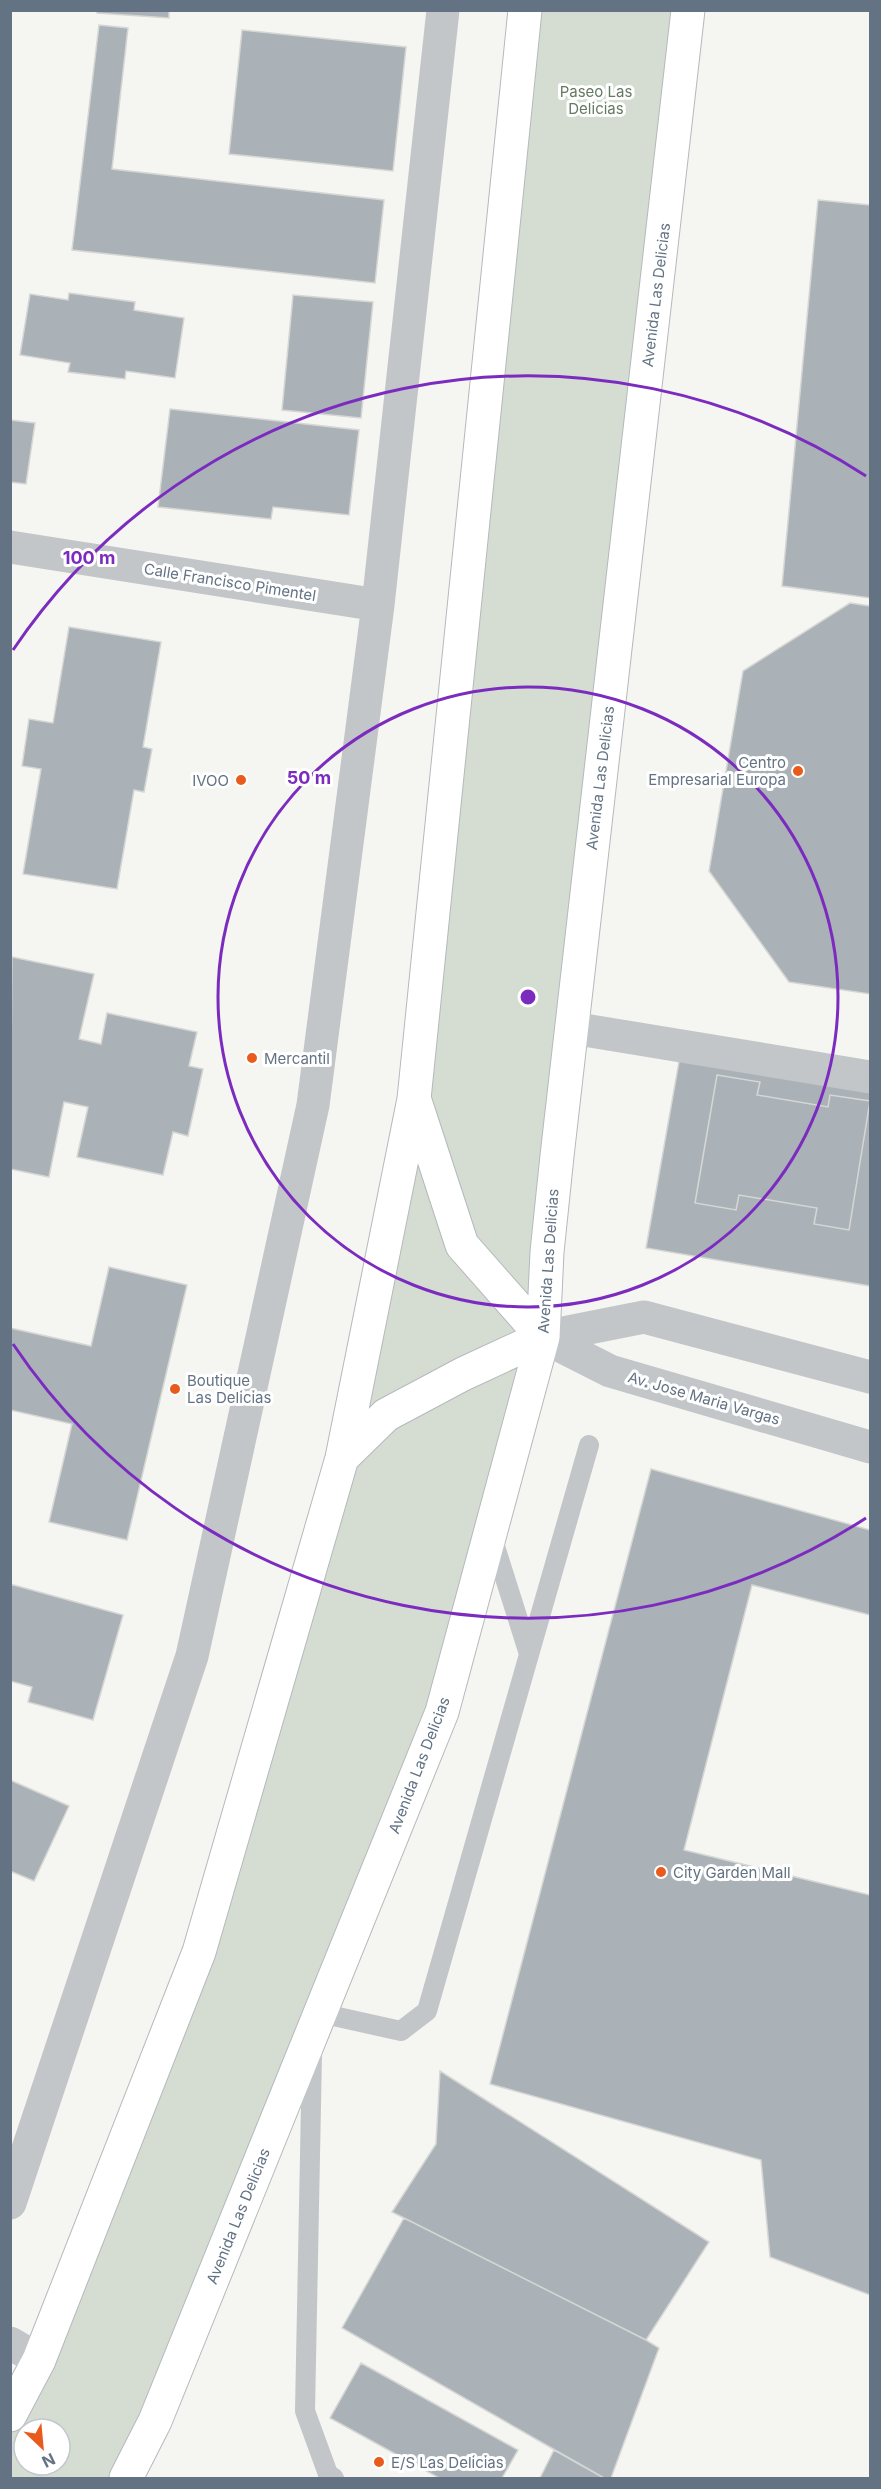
<svg xmlns="http://www.w3.org/2000/svg" width="881" height="2489" viewBox="0 0 881 2489" font-family="Inter,sans-serif">
  <style>
    .green { fill: #d5dcd2; fill-rule: evenodd }
    .building { fill: #aab2b8; stroke: #d6d7d4; stroke-width: 1.5 }
    .lines { fill: none; stroke-linecap: round; stroke-linejoin: round }
    .primary-casing { stroke: #b5b9bd; stroke-width: 35 }
    .service { stroke: #c2c6c9; stroke-width: 20 }
    .minor { stroke: #c2c6c9; stroke-width: 33 }
    .primary { stroke: #fff; stroke-width: 33 }
    .ring { fill: none; stroke: #7b2cbf; stroke-width: 3 }
    .poi-dot { fill: #e95b1d; stroke: #fff; stroke-width: 2 }
    .labels { text-anchor: middle; dominant-baseline: central; stroke-width: 6; stroke-linejoin: round; paint-order: stroke }
    .park-label { font-size: 15px; fill: #657a62; stroke: #fff }
    .street-label { font-size: 15px; fill: #637384; stroke: #fff }
    .poi-label { font-size: 15px; fill: #637384; stroke: #fff; text-anchor: start }
    .centre { fill: #7b2cbf; stroke: #fff; stroke-width: 3 }
    .ring-label { font-size: 18px; text-anchor: middle; font-weight: bold; fill: #7b2cbf; stroke: #fff; stroke-width: 6; stroke-linejoin: round; paint-order: stroke }
  </style>
  <rect width="100%" height="100%" fill="#f5f5f1"/>
  <path class="green" d="M524 11H688L543 1337 442 1712 126 2478H11V2415L199 1952 342 1458 414 1099ZM24 2429H60V2465H24Z"/>
  <path class="building" d="M97 10H169V18L97 13Z
    M99 25 128 28 112 169 384 200 375 283 72 250Z
    M242 30 406 47 393 171 229 154Z
    M818 200 870 205V598L782 586Z
    M69 293 135 302 134 310 184 318 175 378 126 371 125 379 68 372 70 363 20 355 30 294 68 300Z
    M293 295 373 302 361 418 282 410Z
    M170 409 359 430 349 515 273 507 271 519 158 507Z
    M10 420 35 423 26 484 10 482Z
    M850 603 870 606V994L789 982 709 871 743 671Z
    M69 627 161 642 143 747 152 749 144 792 134 790 117 889 23 874 41 769 22 766 29 719 53 723Z
    M12 957 94 974 79 1039 101 1044 107 1013 197 1032 189 1066 203 1069 188 1136 173 1132 163 1175 77 1157 88 1107 64 1102 49 1177 10 1169Z
    M680 1056 870 1089V1286L646 1248Z
    M717 1075 760 1082 757 1095 828 1107 830 1095 870 1101 849 1230 814 1224 817 1208 739 1195 736 1210 695 1203Z
    M109 1267 187 1285 127 1540 49 1522 72 1424 10 1410V1328L91 1346Z
    M651 1469 870 1530V1615L752 1585 684 1850 870 1895V2295L770 2257 761 2160 490 2084Z
    M10 1584 123 1615 93 1720 28 1702 32 1687 10 1681Z
    M10 1780 69 1806 34 1881 10 1871Z
    M440 2071 709 2242 646 2340 392 2212 436 2144Z
    M404 2218 646 2340 659 2348 611 2478H604L342 2328Z
    M361 2363 518 2450 502 2478H439L330 2418Z
    M554 2450 604 2478H540Z"/>
  <g class="lines">
    <g class="primary-casing">
      <path id="primary" d="M342 1458 386 1415 463 1374 543 1337 462 1245 415 1101
        M10 2415 39 2360 199 1952 342 1458 414 1099 525 10
        M126 2478 155 2421 442 1712 543 1337 547 1252 557 1156 688 10"/>
    </g>
    <path class="service" d="M492 1537 529 1654
      M320 2013 401 2031 427 2011 589 1445
      M312 2053 305 2411 328 2474 334 2478"/>
    <path class="minor" d="M10 547 378 605
      M572 1028 870 1077
      M543 1337 610 1371 870 1447
      M543 1337 644 1317 870 1377
      M10 2203 192 1656 313 1105 378 605 443 10
      M10 2343 39 2360"/>
    <use href="#primary" class="primary"/>
  </g>
  <g class="ring">
    <circle cx="528" cy="997" r="310"/>
    <path d="M866 1518A621 621 0 0 1 13 1344M13 650A621 621 0 0 1 866 476"/>
  </g>
  <g class="poi-dot">
    <circle cx="798" cy="771" r="6"/>
    <circle cx="241" cy="780" r="6"/>
    <circle cx="252" cy="1058" r="6"/>
    <circle cx="175" cy="1389" r="6"/>
    <circle cx="661" cy="1872" r="6"/>
    <circle cx="379" cy="2462" r="6"/>
  </g>
  <g class="labels">
    <g class="park-label">
      <text x="596" y="91">Paseo Las<tspan x="596" dy="17">Delicias</tspan></text>
    </g>
    <g class="street-label">
      <text transform="translate(656 295) rotate(-83)">Avenida Las Delicias</text>
      <text transform="translate(230 582) rotate(9)">Calle Francisco Pimentel</text>
      <text transform="translate(600 778) rotate(-83)">Avenida Las Delicias</text>
      <text transform="translate(548 1261) rotate(-86)">Avenida Las Delicias</text>
      <text transform="translate(704 1398) rotate(16)">Av. Jose Maria Vargas</text>
      <text transform="translate(419 1765) rotate(-69)">Avenida Las Delicias</text>
      <text transform="translate(238 2216) rotate(-68)">Avenida Las Delicias</text>
    </g>
    <g class="poi-label">
      <text x="786" y="762" text-anchor="end">Centro<tspan x="786" dy="17">Empresarial Europa</tspan></text>
      <text x="229" y="780" text-anchor="end">IVOO</text>
      <text x="264" y="1058">Mercantil</text>
      <text x="187" y="1380">Boutique<tspan x="187" dy="17">Las Delicias</tspan></text>
      <text x="673" y="1872">City Garden Mall</text>
      <text x="391" y="2462">E/S Las Delicias</text>
    </g>
  </g>
  <circle cx="528" cy="997" r="9" class="centre"/>
  <g class="ring-label">
    <text x="89" y="564">100 m</text>
    <text x="309" y="784">50 m</text>
  </g>
  <rect width="881" height="2489" fill="none" stroke="#637384" stroke-width="24"/>
  <g transform="translate(42 2447) rotate(154)"><circle r="28" fill="#ffffff" stroke="#c1c7ce" stroke-width="1.5"/>
  <path d="M0-4.5L10 22L0 15L-10 22Z" fill="#e95b1d"/>
  <text y="-9" font-size="16" font-weight="bold" text-anchor="middle" fill="#637384">N</text>
  </g>
</svg>
